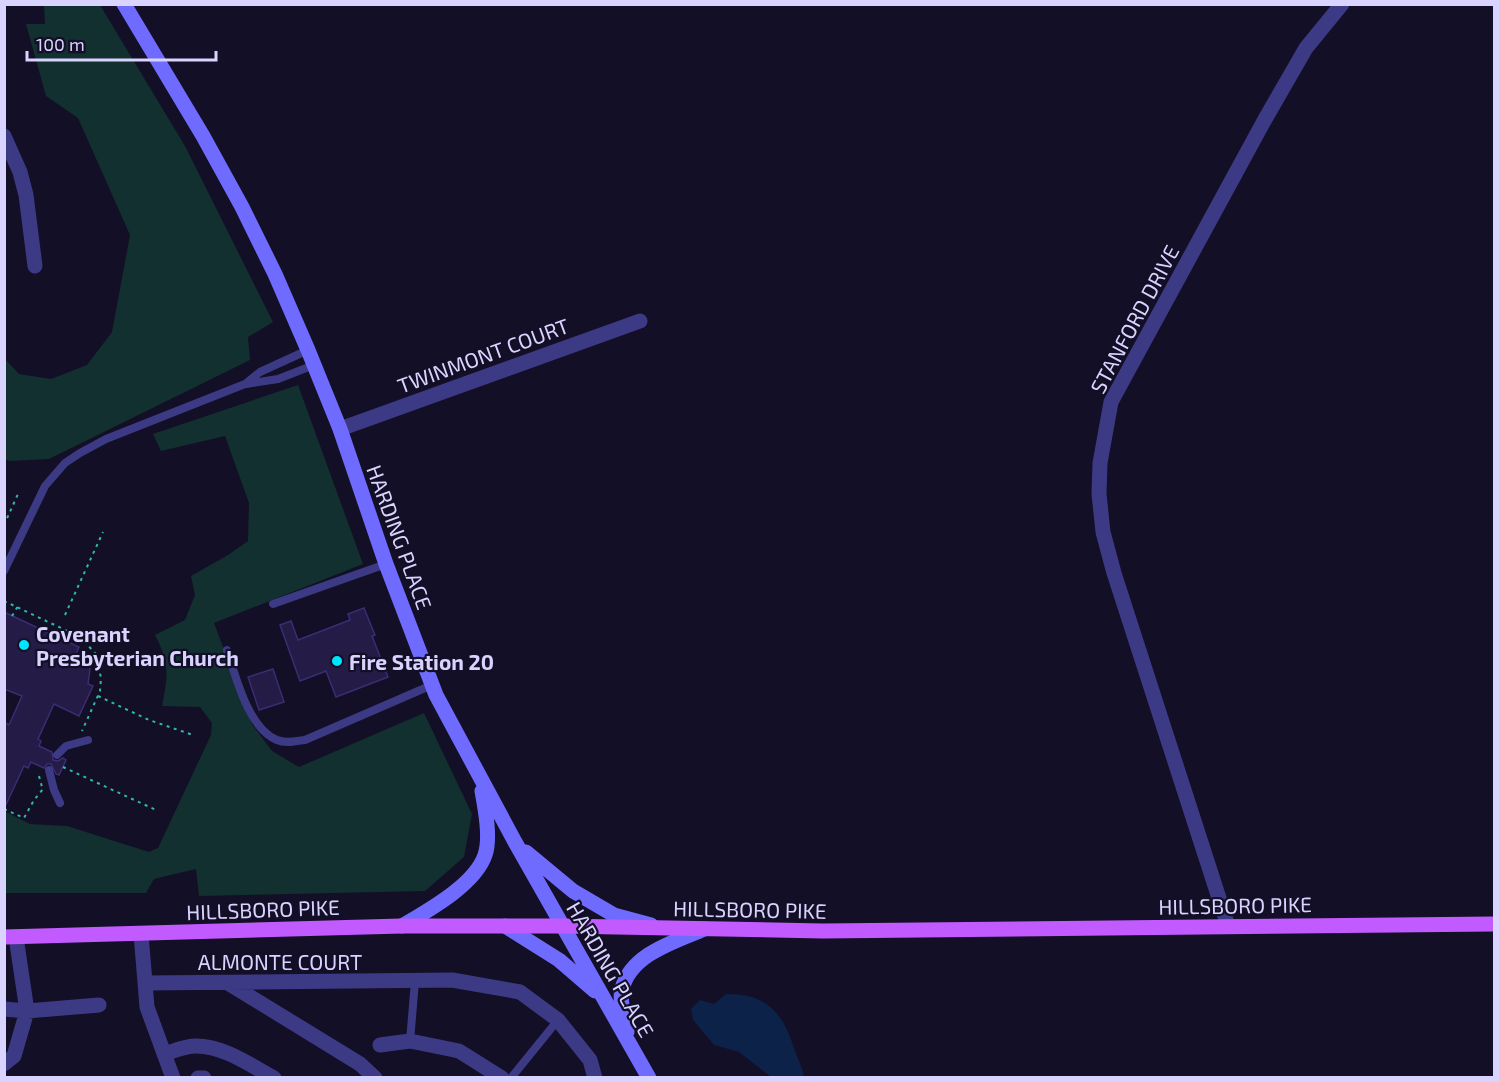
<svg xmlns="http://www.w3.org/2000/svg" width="1499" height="1082" viewBox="0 0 1499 1082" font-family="'Exo 2',sans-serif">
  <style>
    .green { fill: #12302f }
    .water { fill: #0c2248 }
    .building { fill: #241b47; stroke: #3b2d73; stroke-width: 1.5 }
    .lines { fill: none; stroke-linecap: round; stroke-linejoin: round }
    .path { stroke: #2fb8b0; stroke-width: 2; stroke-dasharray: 3 4.5; stroke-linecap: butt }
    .lane { stroke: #3d3a85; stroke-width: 8 }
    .street { stroke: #3d3a85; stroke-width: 15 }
    .secondary { stroke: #6f6bff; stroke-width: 15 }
    .primary { stroke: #c25bff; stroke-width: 15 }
    .poi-dot { fill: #00e5ff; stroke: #130f26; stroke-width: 2 }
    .labels { text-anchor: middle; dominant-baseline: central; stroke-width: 4.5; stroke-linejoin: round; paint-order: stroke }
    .street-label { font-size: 21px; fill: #d9d4ff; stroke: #130f26 }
    .poi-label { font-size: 21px; font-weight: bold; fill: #d9d4ff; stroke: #130f26; text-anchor: start }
  </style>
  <rect width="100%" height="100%" fill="#130f26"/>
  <path class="green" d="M44 5H100L185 146 273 322 248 337 250 360 49 459 9 461 4 459 5 359 19 374 51 379 87 365 112 332 130 235 78 118 46 96 26 24H45Z
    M298 385 363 564 214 623 252 724 272 751 299 767 424 713 472 814 464 857 425 891 199 896 196 869 154 879 146 893H5L4 811 30 824 67 826 149 852 158 848 211 735 212 723 200 707 162 706C168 675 170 664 155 635L185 620 195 595 191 576 228 555 248 541 249 503 225 436 161 451 153 434Z"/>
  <path class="water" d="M726 994C769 994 783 1013 795 1051 798 1060 803 1068 804 1077H771L739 1052 714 1045 693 1020 691 1009 700 1000 714 1004Z"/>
  <path class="building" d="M364 608 375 635 372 636 388 677 336 697 326 671 300 681 280 625 291 621 298 640 350 620 348 614Z
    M4 612 79 647 75 656 83 659 90 669 88 684 93 686 79 716 54 704 38 739 41 741 39 746 52 752 53 760 58 761 63 758 66 760 59 775 56 774 51 764H47L44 768 31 762 28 768 24 766 4 809V722L9 725 22 696 4 689Z
    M273 669 284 702 259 710 248 677Z"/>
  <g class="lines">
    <path class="path" d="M4 525 18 494
      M4 601 80 637 96 654 101 678 100 691 82 731
      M65 615 103 532
      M12 616 18 606
      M65 640 69 630
      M98 696 149 720 193 735
      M63 767 156 810
      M39 776 42 787
      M4 809 24 818 34 800 43 789"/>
    <path class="lane" d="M246 384 278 379 314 365
      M4 571 45 486 65 463 80 453 106 439 245 384 260 372 308 350
      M273 604 386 564
      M227 650C236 677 248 728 277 740 286 744 296 741 305 740L432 685
      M57 755 66 746 88 740
      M49 770 54 790 60 803
      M410 1041 415 981
      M511 1078 558 1020"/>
    <path class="street" d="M4 136 20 172 26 195 35 266
      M340 429 640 321
      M1228 926 1114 573 1103 532 1099 494 1100 463 1111 402 1264 121 1306 48 1342 4
      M141 934 147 1007 173 1078
      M145 983 452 980 520 992 558 1020 590 1060 595 1078
      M228 983 360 1064 375 1078
      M4 1009 27 1011 99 1005
      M380 1045 410 1041 459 1051 502 1078
      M164 1054C174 1051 185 1046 196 1046 224 1046 250 1065 274 1078
      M4 1064 14 1056 27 1011 16 937
      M198 1078H204"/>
    <path class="secondary" d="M124 4 203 136 242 207 275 274 308 350 340 429 386 564 436 695 515 842 649 1078
      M526 852 573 891 614 915 651 925
      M402 926C427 911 475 885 485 855 491 838 485 808 482 791
      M505 926 559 960 595 991
      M627 1032C625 1020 619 1001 622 989 631 954 674 942 704 929"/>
    <path class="primary" d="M4 937 402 926H563L823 931 1494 924"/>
  </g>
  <g class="poi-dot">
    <circle cx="24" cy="645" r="6"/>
    <circle cx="337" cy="661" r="6"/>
  </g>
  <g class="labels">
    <g class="street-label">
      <text transform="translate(1134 319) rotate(-62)">STANFORD DRIVE</text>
      <text transform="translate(483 355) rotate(-20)">TWINMONT COURT</text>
      <text transform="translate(400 537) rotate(70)">HARDING PLACE</text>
      <text transform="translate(1235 905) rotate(-1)">HILLSBORO PIKE</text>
      <text transform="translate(263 909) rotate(-2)">HILLSBORO PIKE</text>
      <text transform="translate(750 909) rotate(1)">HILLSBORO PIKE</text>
      <text x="280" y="961">ALMONTE COURT</text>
      <text transform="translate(611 969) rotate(60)">HARDING PLACE</text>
    </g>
    <g class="poi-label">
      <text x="36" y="633">Covenant<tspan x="36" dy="24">Presbyterian Church</tspan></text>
      <text x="349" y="661">Fire Station 20</text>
    </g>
  </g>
  <rect width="1499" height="1082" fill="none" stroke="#d9d4ff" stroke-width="12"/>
  <path d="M27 51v9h189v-9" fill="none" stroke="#d9d4ff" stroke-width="3"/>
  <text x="36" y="51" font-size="18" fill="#d9d4ff" stroke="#130f26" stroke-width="4.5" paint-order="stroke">100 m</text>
</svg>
